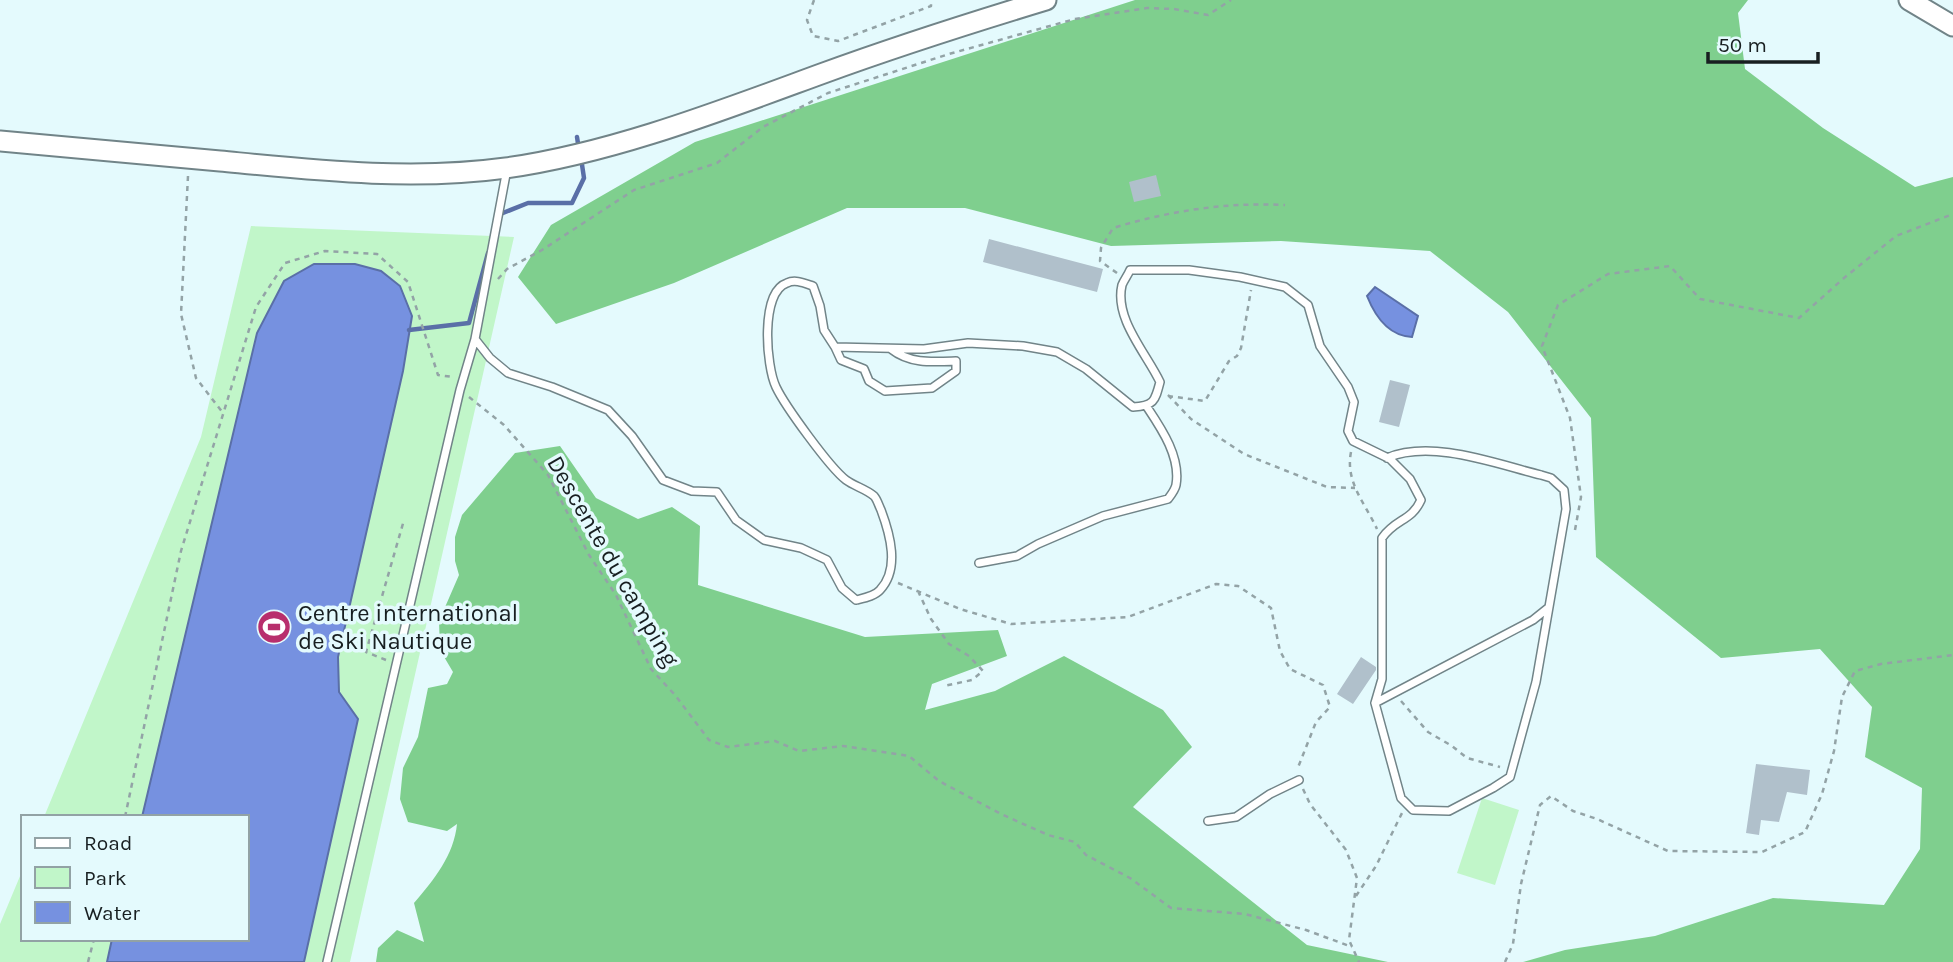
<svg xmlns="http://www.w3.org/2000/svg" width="1953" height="962" viewBox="0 0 1953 962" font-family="Karla,sans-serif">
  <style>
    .green { fill: #c1f6c9 }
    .forest { fill: #7fcf8e }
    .water { fill: #7691e0; stroke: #5a6fa7; stroke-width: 2 }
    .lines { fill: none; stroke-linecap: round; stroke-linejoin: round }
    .stream { stroke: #5a6fa7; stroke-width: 4.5 }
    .building { fill: #b0c0cb }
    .service-casing { stroke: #718488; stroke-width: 10 }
    .secondary-casing { stroke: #718488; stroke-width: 23 }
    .path { stroke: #93a3a6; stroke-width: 2.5; stroke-dasharray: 5 5; stroke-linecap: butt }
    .service { stroke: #fff; stroke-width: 7 }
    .secondary { stroke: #fff; stroke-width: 19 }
    .labels { text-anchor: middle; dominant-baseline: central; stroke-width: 7; stroke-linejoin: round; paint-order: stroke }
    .street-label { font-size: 24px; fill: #181f21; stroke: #e4fafd }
    .poi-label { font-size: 24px; fill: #181f21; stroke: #e4fafd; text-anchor: start }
  </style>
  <rect width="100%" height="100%" fill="#e4fafd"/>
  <path class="green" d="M251 226 514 237 350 962H0V924L23 869V939H247V817H44L201 437Z
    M1482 798 1519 810 1495 885 1457 873Z"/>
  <path class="forest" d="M1135 0H1748L1738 13 1745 69 1823 128 1915 187 1953 177V962H1523L1565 950 1655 936 1773 898 1884 905 1920 849 1922 788 1865 757 1872 707 1820 649 1721 658 1596 557 1591 418 1508 312 1430 251 1281 241 1111 246 965 208H847L674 283 556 324 518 277 551 225 695 142Z
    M560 446 596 498 638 519 672 507 700 526 698 585 865 637 998 630 1007 656 932 684 925 710 995 691 1064 656 1163 710 1192 747 1133 807 1307 945 1388 962H376L378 948 397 930 424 942 414 903C434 880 454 855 457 824L447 831 408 822 400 799 403 768 418 737 428 688 447 684 453 672 440 650 439 621 459 575 455 561V537L462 515 515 453Z"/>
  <path class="water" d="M314 264H355L381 271 400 286 412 316 403 371 338 657 339 692 358 719 304 962H107L112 939H247V817H142L257 333 284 281Z
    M1375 287 1418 316 1412 337C1389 336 1375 316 1367 296Z"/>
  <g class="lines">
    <path class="stream" d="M577 137 579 150
      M498 215 528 203H572L584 178 581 158
      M409 330 469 323 488 253"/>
  </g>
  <path class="building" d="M1156 175 1161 196 1134 202 1129 182Z
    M989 239 1103 269 1097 292 983 262Z
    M1390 380 1410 385 1399 427 1379 422Z
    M1361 657 1376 667V670L1353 704 1337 694Z
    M1756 764 1810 770 1807 795 1787 792 1779 822 1761 820 1759 835 1746 833Z"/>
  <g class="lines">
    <g class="service-casing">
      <path id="service" d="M507 169 475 339 490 358 508 373 552 387 608 410 632 436 663 480 692 491 717 492 736 520 764 540 801 548 827 560 842 588 856 600C864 598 875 596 880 590 900 569 890 534 881 510 879 506 877 499 874 496 866 489 854 486 846 480 830 468 785 406 776 387 766 366 760 292 787 283 795 279 804 283 813 286L820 306 824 330 835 347 924 349 968 343 1023 346 1057 352 1086 369 1133 407C1154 406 1155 401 1160 382 1147 354 1114 319 1122 285 1124 280 1128 275 1130 270H1189L1240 277 1285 287 1308 305 1320 346 1348 387 1354 402 1348 431 1353 441 1390 459 1410 479 1421 500C1411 522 1396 518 1382 538V679L1375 703 1401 798 1413 810 1449 811 1493 788 1510 777 1536 682 1566 509 1564 490 1551 478 1541 475C1496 464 1432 439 1387 458
        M835 347 841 360 864 369 869 381 885 391 932 388 956 371V361C932 362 910 364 891 349
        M979 563 1017 556 1038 544 1103 516 1168 499C1171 495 1175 490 1176 485 1181 457 1161 428 1147 407
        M1375 703 1533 620 1548 608
        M1208 821 1236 817 1270 794 1299 780
        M327 962 460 390 475 339"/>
    </g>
    <g class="secondary-casing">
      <path id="secondary" d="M1909 0 1953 26
        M0 141C73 148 147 154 220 161 314 170 411 181 506 168 612 153 720 111 821 74 895 47 970 23 1046 0"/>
    </g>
    <path class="path" d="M814 0 807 20 813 36 838 41 931 6V0
      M188 176 181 314 196 378 223 413
      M1117 273 1100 261 1101 248 1113 228C1169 211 1226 202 1285 205
      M498 279 507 269 542 250 634 190 717 163 763 127 828 93 949 54 1075 19 1147 8 1174 9 1208 15 1231 0
      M1168 395 1191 419 1244 454 1327 487 1355 488
      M1168 396 1205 401 1229 361 1237 356 1241 348 1251 290
      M469 397 504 425 548 475 589 555 616 595 651 669 675 695 709 740 728 747 775 741 799 751 843 746 909 756 939 781 1001 814 1048 835 1075 842 1086 855 1130 878 1171 908 1245 914 1306 930 1352 947
      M1351 452C1345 482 1365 503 1377 529
      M1575 530 1581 497 1570 418 1542 346 1558 305 1608 274 1670 266 1700 299 1799 318 1844 278 1896 236 1953 214
      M898 583 960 609 1011 624 1128 617 1216 584 1238 586 1271 608 1280 651 1290 669 1323 685 1330 707 1316 722 1297 770
      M918 591 931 619 949 644 969 656 983 671 972 680 944 686
      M386 660 366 652 404 520
      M1401 701 1428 732 1452 746 1467 758 1500 767
      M1303 789 1310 804 1346 850 1357 878 1349 940 1359 962
      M125 817 181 551 256 307 285 263 325 251 377 254 408 282 438 375 453 377
      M1356 896 1376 866 1402 813
      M88 962 94 939
      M1505 962 1513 944 1521 884 1540 805 1551 796 1573 811 1597 819 1668 851 1762 852 1805 832 1822 794 1834 751 1842 697 1855 671 1881 664 1953 655"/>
    <use href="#service" class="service"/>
    <use href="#secondary" class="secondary"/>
  </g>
  <defs>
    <g id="stadium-disc" transform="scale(1.75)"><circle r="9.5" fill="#b82f6d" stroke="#e4fafd"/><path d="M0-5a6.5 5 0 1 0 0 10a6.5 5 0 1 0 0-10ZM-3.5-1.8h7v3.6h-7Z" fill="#fff"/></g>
  </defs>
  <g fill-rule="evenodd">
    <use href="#stadium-disc" x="274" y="627"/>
  </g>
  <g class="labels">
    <g class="street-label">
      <text transform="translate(613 561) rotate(60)">Descente du camping</text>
    </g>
    <g class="poi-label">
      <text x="298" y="613">Centre international<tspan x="298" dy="28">de Ski Nautique</tspan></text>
    </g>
  </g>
  <rect x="21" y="815" width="228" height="126" fill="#e4fafd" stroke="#92a2a5" stroke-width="2"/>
  <rect x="35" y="838" width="35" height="10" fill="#ffffff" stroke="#92a2a5" stroke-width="2"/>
  <text x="84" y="850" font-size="21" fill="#181f21">Road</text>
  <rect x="35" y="867" width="35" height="21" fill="#c1f6c9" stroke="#92a2a5" stroke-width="2"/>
  <text x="84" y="885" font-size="21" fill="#181f21">Park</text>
  <rect x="35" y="902" width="35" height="21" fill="#7691e0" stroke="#92a2a5" stroke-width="2"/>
  <text x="84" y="920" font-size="21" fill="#181f21">Water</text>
  <path d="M1708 52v10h110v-10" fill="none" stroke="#181f21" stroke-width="3.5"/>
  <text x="1718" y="52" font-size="21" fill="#181f21" stroke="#e4fafd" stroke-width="5" paint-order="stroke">50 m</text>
</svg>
